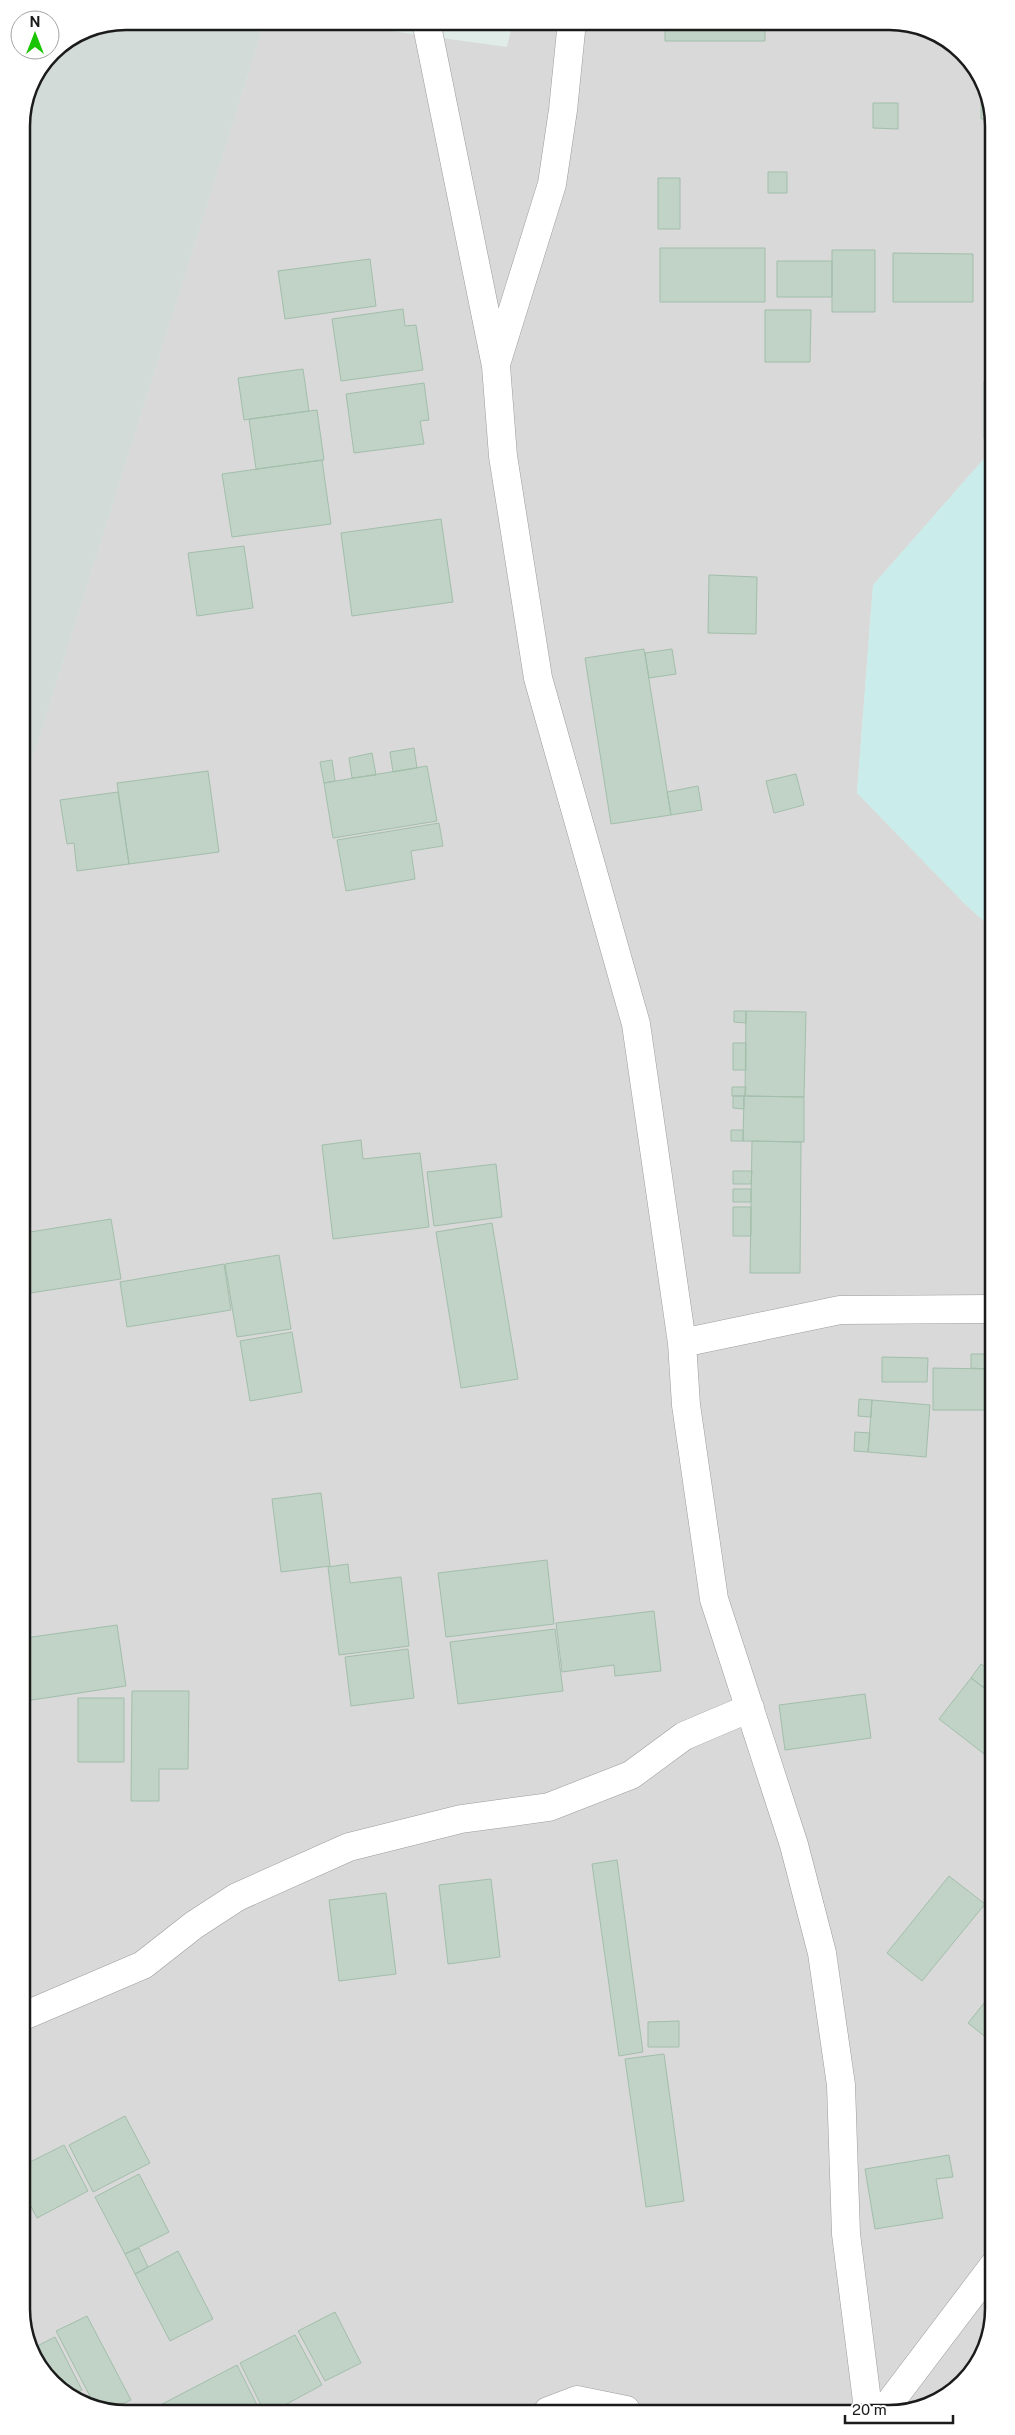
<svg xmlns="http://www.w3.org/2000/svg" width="1015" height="2435" viewBox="0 0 1015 2435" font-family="'Public Sans',sans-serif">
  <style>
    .residential { fill: #d8d9d8 }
    .airport { fill: #d2dbd7 }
    .farmland { fill: #caecea }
    .building { fill: #c0d3c6; stroke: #a3beab }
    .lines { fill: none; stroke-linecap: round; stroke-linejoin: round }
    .street-casing { stroke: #9c9c9c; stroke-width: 29 }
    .street { stroke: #fff; stroke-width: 28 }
    .rim { fill: none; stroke: #1b1b1b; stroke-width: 2.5 }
  </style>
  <rect width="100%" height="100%" fill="#e0ece7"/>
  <path class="residential" d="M265 21H354L369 28 507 47 513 21H897L953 43 988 92 989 453 873 585 857 793 964 903 990 927 994 2310 972 2373 923 2408 118 2414 62 2392 27 2343 23 789Z"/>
  <path class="airport" d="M126 21H265L23 789 21 119 29 85 52 52 86 29Z"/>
  <path class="farmland" d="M989 453 990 927 964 903 857 793 873 585Z"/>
  <path class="building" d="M605 21H660V22H605Z
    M665 21H765V41H665Z
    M981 82 988 92V119H981Z
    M873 103H898V129L873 128Z
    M768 172H787V193H768Z
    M986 173H989V264H986Z
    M658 178H680V229H658Z
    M660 248H765V302H660Z
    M832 250H875V312H832Z
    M893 253 973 254V302H893Z
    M370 259 376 306 285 319 278 271Z
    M777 261H832V297H777Z
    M403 309 405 326 416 325 423 370 341 381 332 319Z
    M765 310H811L810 362H765Z
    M303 369 309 411 244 420 238 378Z
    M984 381H989V439H984Z
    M424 383 429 420 420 421 424 444 354 453 346 394Z
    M317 410 324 460 256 469 249 419Z
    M322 460 331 524 232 537 222 474Z
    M441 519 453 602 352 616 341 533Z
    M244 546 253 608 197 616 188 553Z
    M709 575 757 577 756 634 708 633Z
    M644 649 671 815 611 824 585 658Z
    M672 649 676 674 649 678 645 653Z
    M414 748 417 768 393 772 390 752Z
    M372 753 376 775 352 778 349 758Z
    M332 760 335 781 324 783 320 762Z
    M427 766 437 821 333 838 324 783Z
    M208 771 219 852 129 864 117 783Z
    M796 774 804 805 774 813 766 781Z
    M698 786 702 810 671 815 667 792Z
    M118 792 129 864 77 871 74 843 67 844 60 800Z
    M439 823 443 846 411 851 415 879 346 891 337 840Z
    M734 1011H746V1023L734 1022Z
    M746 1011 806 1012 804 1097 745 1096Z
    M733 1043H746V1070H733Z
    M732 1087H746L745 1096H732Z
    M733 1096H744V1109L733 1108Z
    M744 1096 804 1097V1142L743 1141Z
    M731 1130H743V1141H731Z
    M361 1140 363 1159 420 1153 429 1227 333 1239 322 1145Z
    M752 1141 801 1142 800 1273H750Z
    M496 1164 502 1217 434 1226 427 1172Z
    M733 1171H752L751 1184H733Z
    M733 1189H751V1202H733Z
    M733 1207H751V1236H733Z
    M111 1219 121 1279 24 1294V1233Z
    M492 1223 518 1379 461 1388 436 1232Z
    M279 1255 291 1329 237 1337 225 1264Z
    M224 1264 231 1310 127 1327 120 1282Z
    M292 1332 302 1392 250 1401 240 1341Z
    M971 1354H989L988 1369 971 1368Z
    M882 1357 928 1358 927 1382H882Z
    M933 1368 991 1369 992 1410H933Z
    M859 1399 872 1400 871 1417 858 1416Z
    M872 1400 930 1405 926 1457 868 1452Z
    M855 1432 870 1433 868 1452 854 1451Z
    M321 1493 330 1566 281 1572 272 1499Z
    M547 1560 554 1624 446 1637 438 1573Z
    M348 1564 350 1583 401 1577 409 1646 339 1655 328 1567Z
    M654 1611 661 1671 615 1676 614 1665 562 1672 556 1623Z
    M117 1625 126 1686 25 1701V1638Z
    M555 1629 563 1691 458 1704 450 1642Z
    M408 1649 414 1698 351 1706 345 1657Z
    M981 1664 992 1672 983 1687 971 1678Z
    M971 1678 992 1694V1760L939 1719Z
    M132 1691H189L188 1769H159V1801H131Z
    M865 1694 871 1738 785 1750 779 1705Z
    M78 1698H124V1762H78Z
    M617 1860 643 2052 619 2056 592 1864Z
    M949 1876 985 1904 922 1981 887 1953Z
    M491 1879 500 1957 448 1964 439 1885Z
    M386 1893 396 1974 339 1981 329 1900Z
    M993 1992V2043L968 2023Z
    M679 2021V2047H648V2022Z
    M664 2054 684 2201 646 2207 625 2059Z
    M125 2116 150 2163 93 2192 69 2145Z
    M64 2145 88 2191 37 2218 26 2197V2164Z
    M949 2155 953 2177 936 2179 943 2218 875 2229 865 2169Z
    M139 2174 169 2232 125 2254 95 2197Z
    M139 2248 148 2267 135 2274 125 2254Z
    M178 2251 213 2319 170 2341 135 2274Z
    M335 2312 361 2363 325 2381 298 2331Z
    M87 2316 131 2400 110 2410 94 2404 56 2331Z
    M295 2335 322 2385 270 2413H265L240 2363Z
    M55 2337 82 2390 71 2396 62 2392 31 2349Z
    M237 2365 261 2413H145Z"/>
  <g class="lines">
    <g class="street-casing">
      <path id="street" d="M426 21 496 366 503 456 538 678 636 1024 682 1343 686 1405 714 1599 794 1845 822 1953 841 2085 846 2234 868 2409
        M496 364 552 184 563 110 572 21
        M682 1343 840 1310 991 1309
        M26 2015 143 1965 194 1925 237 1897 349 1847 461 1819 549 1807 631 1775 684 1736 750 1708
        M885 2409 994 2265
        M548 2411 577 2400 626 2410"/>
    </g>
    <use href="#street" class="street"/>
  </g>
  <path d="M0 0H1015V2435H0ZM126 30H889A96 96 0 0 1 985 126V2309A96 96 0 0 1 889 2405H126A96 96 0 0 1 30 2309V126A96 96 0 0 1 126 30Z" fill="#fff" fill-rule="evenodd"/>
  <path class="rim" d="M126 30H889A96 96 0 0 1 985 126V2309A96 96 0 0 1 889 2405H126A96 96 0 0 1 30 2309V126A96 96 0 0 1 126 30Z"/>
  <g transform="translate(35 35)"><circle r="24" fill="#ffffff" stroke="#a4a4a4"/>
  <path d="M0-4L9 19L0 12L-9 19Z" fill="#19c401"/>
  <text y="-8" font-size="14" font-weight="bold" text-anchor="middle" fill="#1b1b1b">N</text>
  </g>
  <path d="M845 2415v8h108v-8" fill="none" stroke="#1b1b1b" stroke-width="2.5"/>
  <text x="852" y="2415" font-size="15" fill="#1b1b1b" stroke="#ffffff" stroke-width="4" paint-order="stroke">20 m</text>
</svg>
